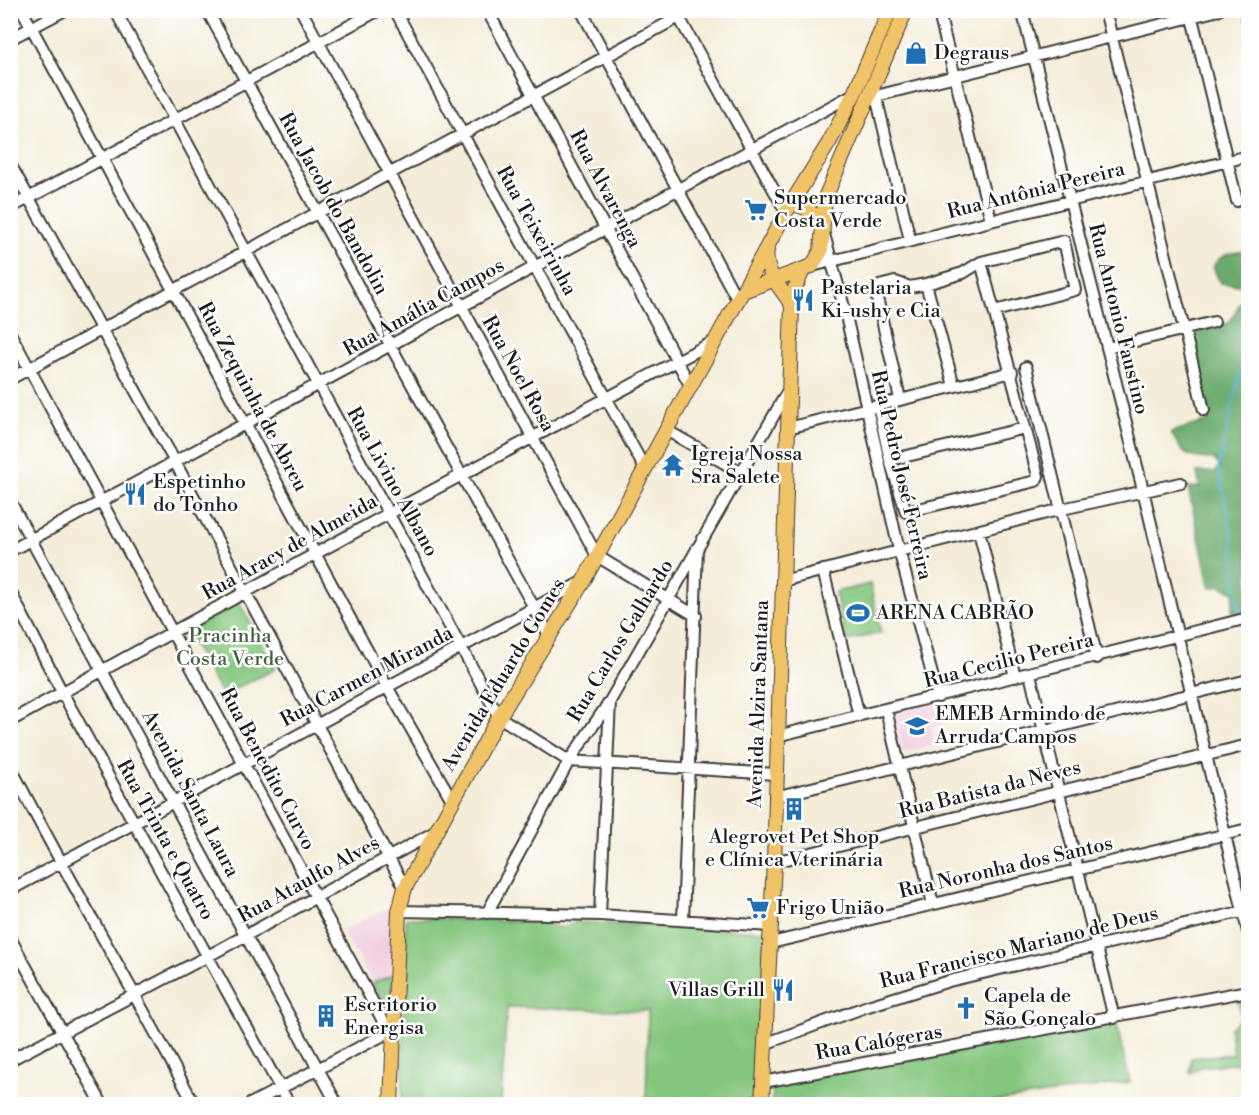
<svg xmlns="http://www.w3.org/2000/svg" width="1259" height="1115" viewBox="0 0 1259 1115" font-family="'Libre Bodoni',serif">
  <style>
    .built { fill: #f2cfe0 }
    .green { fill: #85c67e; stroke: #50714d; stroke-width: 1.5 }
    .forest { fill: #6cab6d; stroke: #446444; stroke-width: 1.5 }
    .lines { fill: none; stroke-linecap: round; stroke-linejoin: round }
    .stream { stroke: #54b6d3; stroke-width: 2 }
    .minor-casing { stroke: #3c3b38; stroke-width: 14 }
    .major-casing { stroke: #3c3b38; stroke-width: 16 }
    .minor { stroke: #fff; stroke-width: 10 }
    .major { stroke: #f0c369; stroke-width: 14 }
    .labels { text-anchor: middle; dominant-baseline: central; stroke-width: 5; stroke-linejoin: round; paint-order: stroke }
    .poi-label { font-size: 20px; fill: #1c1c1c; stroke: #fff; text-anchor: start }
    .street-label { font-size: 20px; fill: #1c1c1c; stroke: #fff }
    .park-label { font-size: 20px; fill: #466043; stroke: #fff }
  </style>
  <rect width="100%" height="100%" fill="#fff"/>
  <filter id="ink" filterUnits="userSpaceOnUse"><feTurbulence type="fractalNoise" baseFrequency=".0167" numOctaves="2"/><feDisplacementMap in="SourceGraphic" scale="12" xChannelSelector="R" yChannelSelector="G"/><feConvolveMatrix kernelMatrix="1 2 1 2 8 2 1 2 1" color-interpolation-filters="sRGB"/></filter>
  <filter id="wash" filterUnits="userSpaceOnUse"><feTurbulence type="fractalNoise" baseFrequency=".008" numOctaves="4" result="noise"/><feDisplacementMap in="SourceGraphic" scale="24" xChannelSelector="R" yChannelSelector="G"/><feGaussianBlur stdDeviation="1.35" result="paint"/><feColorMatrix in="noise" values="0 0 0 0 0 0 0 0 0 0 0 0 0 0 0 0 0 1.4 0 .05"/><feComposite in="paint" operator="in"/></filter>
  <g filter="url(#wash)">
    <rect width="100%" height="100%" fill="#f4edd9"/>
    <path class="built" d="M938 701 944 724 931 728 935 745 903 753 894 711Z
      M394 905 392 975 373 983 343 931Z"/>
    <path class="green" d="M870 584 881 633 846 641 835 592Z
      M239 602 276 669 222 695 186 632Z
      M406 918 548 922C558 930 565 929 575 922L765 931 757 1104H646L648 1011 507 1007 501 1104H402Z
      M392 975 391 1021 373 983Z
      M1248 994V1062L1201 1067 1190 1073 1191 1058 1233 1054 1230 1028 1241 1018 1238 996Z
      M1116 1022 1130 1082 977 1104H771L774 1086 802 1079Z"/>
    <path class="forest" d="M1248 251V286L1220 283 1213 267C1220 253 1234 252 1248 251Z
      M1248 288V456H1246L1248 462V613L1238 616 1232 611 1234 592 1221 586 1210 588 1188 488 1200 487 1197 472H1215L1220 467 1214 459C1187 458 1183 457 1171 432L1208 421 1192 334 1229 323Z"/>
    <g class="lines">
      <path class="stream" d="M1242 615 1237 597 1233 542 1218 468 1240 373 1248 353
        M1241 631 1240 655 1245 676"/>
    </g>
  </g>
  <g filter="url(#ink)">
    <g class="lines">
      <g class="minor-casing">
        <path id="minor" d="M22 10 386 685 452 800
          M115 10 499 717 569 761 775 774
          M207 10 549 635
          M301 10 597 556 696 616
          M395 10 645 469
          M487 10 690 385
          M581 10 738 301
          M675 10 786 212
          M938 10 991 220
          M1022 10 1143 490 1248 932
          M1105 10 1204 410
          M1190 10 1237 201
          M1246 10 1248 24
          M10 39 65 10
          M868 95 876 96 1219 10
          M876 96 910 240
          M10 164 175 462 405 888
          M10 208 379 10
          M824 234 844 307 899 550 938 697
          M812 266 1248 156
          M926 284 954 386
          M10 333 389 1032
          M1107 348 1214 322
          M1026 367 1097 658
          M10 379 679 17
          M900 399 876 293 879 286 895 282 910 287 926 284 963 273 981 262 1064 241 1075 290 995 311
          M878 405 890 460 906 512 1036 481 1038 476 981 262
          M788 428 1012 372
          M666 430 740 472
          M890 460 1025 428
          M10 501 337 1104
          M979 531 1015 677
          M10 551 854 94
          M823 570 859 716
          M782 581 1062 509 1181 483
          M10 591 63 694 289 1104
          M1030 674 1114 1018
          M886 710 933 904
          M10 721 388 514 715 341
          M777 736 1248 618
          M10 766C69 881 134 991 194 1104
          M775 797 1248 680
          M774 862 1248 745
          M10 890 582 582
          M399 911 600 915 772 926
          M487 913 569 761 610 701 789 389
          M600 915 610 701
          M683 920 697 548
          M10 938 102 1104
          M771 943 1248 829
          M767 1043 868 1006 949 981 1248 910
          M10 1060 208 956 435 832
          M763 1082 1248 991
          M250 1104 393 1030"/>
      </g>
      <g class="major-casing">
        <path id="major" d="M792 204C807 206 812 212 821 224
          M767 250C763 271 781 288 792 305
          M743 291 812 266 821 251 825 198 906 10
          M391 1104 399 911 405 888 499 717 583 582 786 212 830 141 854 94 890 10
          M762 1104 774 862 792 305 795 288 803 270"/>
      </g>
      <use href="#minor" class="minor"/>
      <use href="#major" class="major"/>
    </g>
  </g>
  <defs>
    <g id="shop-bare" transform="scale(1.8)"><path d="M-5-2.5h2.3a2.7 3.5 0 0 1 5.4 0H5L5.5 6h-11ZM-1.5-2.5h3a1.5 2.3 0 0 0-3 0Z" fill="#1f6fb2" stroke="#fff" stroke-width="2.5" paint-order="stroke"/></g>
    <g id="supermarket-bare" transform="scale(1.8)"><path d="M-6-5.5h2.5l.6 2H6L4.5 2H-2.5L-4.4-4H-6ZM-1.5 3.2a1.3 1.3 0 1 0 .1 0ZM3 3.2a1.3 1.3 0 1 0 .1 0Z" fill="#1f6fb2" stroke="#fff" stroke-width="2.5" paint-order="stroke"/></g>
    <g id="restaurant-bare" transform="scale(1.8)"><path d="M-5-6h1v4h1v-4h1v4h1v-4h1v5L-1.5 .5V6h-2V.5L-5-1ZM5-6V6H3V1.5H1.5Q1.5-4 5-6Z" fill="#1f6fb2" stroke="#fff" stroke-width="2.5" paint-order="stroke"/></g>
    <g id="temple-bare" transform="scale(1.8)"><path d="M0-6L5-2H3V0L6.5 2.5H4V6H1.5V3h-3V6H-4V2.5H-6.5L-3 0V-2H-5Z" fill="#1f6fb2" stroke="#fff" stroke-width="2.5" paint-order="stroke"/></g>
    <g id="stadium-bare" transform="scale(1.8)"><path d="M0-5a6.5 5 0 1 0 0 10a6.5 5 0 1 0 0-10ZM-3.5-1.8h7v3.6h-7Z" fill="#1f6fb2" stroke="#fff" stroke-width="2.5" paint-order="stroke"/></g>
    <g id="school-bare" transform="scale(1.8)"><path d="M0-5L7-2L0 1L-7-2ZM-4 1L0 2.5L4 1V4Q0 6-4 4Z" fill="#1f6fb2" stroke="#fff" stroke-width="2.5" paint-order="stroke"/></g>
    <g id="building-bare" transform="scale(1.8)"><path d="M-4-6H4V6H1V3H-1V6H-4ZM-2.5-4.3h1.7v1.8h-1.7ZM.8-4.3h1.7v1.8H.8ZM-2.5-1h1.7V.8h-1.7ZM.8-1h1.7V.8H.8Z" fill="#1f6fb2" stroke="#fff" stroke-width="2.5" paint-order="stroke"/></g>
    <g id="church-bare" transform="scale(1.8)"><path d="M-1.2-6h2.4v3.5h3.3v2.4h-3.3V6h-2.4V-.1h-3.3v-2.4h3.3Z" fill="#1f6fb2" stroke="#fff" stroke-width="2.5" paint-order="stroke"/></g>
  </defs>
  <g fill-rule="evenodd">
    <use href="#shop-bare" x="916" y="53"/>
    <use href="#supermarket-bare" x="756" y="210"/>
    <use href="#restaurant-bare" x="803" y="300"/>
    <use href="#temple-bare" x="673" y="465"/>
    <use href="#restaurant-bare" x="135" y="494"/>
    <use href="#stadium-bare" x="858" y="613"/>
    <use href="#school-bare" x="917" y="726"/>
    <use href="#building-bare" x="794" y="809"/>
    <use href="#supermarket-bare" x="758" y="908"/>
    <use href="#restaurant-bare" x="783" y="990"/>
    <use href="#church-bare" x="966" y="1008"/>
    <use href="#building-bare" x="326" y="1016"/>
  </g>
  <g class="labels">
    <g class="poi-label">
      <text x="934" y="53">Degraus</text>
      <text x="774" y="198">Supermercado<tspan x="774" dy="23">Costa Verde</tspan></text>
      <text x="821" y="288">Pastelaria<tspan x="821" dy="23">Ki-ushy e Cia</tspan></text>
      <text x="691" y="454">Igreja Nossa<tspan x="691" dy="23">Sra Salete</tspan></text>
      <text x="153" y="482">Espetinho<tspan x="153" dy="23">do Tonho</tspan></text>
      <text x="876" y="613">ARENA CABRÃO</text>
      <text x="935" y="714">EMEB Armindo de<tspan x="935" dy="23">Arruda Campos</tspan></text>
      <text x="794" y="837" text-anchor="middle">Alegrovet Pet Shop<tspan x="794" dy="23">e Clínica Vterinária</tspan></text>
      <text x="776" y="908">Frigo União</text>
      <text x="765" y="990" text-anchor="end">Villas Grill</text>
      <text x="984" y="996">Capela de<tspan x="984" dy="23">São Gonçalo</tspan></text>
      <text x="344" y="1005">Escritorio<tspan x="344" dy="23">Energisa</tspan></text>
    </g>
    <g class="street-label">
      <text transform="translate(605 189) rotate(62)">Rua Alvarenga</text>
      <text transform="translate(1036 191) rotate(-14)">Rua Antônia Pereira</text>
      <text transform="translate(333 204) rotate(61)">Rua Jacob do Bandolin</text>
      <text transform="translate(536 231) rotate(61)">Rua Teixeirinha</text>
      <text transform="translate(424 308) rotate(-29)">Rua Amália Campos</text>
      <text transform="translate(1118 319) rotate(76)">Rua Antonio Faustino</text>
      <text transform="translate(518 374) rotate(61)">Rua Noel Rosa</text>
      <text transform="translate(252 397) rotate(62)">Rua Zequinha de Abreu</text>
      <text transform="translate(901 475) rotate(77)">Rua Pedro José Ferreira</text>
      <text transform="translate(392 482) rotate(61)">Rua Livino Albano</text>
      <text transform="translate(290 548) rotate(-29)">Rua Aracy de Almeida</text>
      <text transform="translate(621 641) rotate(-59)">Rua Carlos Galhardo</text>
      <text transform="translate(1009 661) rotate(-14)">Rua Cecilio Pereira</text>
      <text transform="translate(504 675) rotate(-59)">Avenida Eduardo Gomes</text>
      <text transform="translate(367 677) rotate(-28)">Rua Carmen Miranda</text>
      <text transform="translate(759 704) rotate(-88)">Avenida Alzira Santana</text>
      <text transform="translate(267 769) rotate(62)">Rua Benedito Curvo</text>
      <text transform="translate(990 790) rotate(-14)">Rua Batista da Neves</text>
      <text transform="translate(190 794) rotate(62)">Avenida Santa Laura</text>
      <text transform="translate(165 840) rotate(61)">Rua Trinta e Quatro</text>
      <text transform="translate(1006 868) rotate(-13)">Rua Noronha dos Santos</text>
      <text transform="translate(309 880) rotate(-29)">Rua Ataulfo Alves</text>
      <text transform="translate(1019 948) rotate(-14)">Rua Francisco Mariano de Deus</text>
      <text transform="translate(879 1043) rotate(-10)">Rua Calógeras</text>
    </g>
    <g class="park-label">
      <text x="230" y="636">Pracinha<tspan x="230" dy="23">Costa Verde</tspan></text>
    </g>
  </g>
  <rect width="1259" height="1115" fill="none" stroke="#fff" stroke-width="36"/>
</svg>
